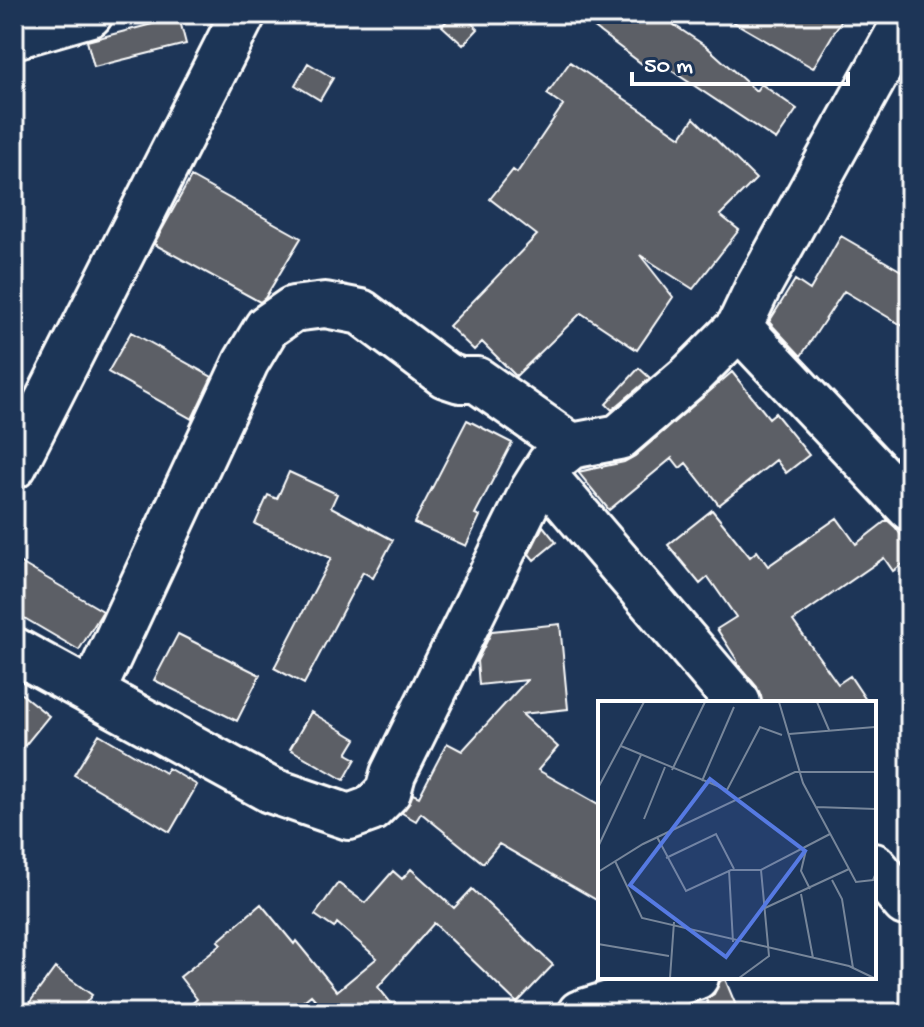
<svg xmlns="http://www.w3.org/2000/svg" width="924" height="1027" viewBox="0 0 924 1027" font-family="'Gochi Hand',sans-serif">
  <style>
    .building { fill: #5b5f66; stroke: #fff; stroke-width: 2 }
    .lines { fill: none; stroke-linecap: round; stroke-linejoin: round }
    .minor-casing { stroke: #fff; stroke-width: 50 }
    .minor { stroke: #1d3557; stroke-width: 44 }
    .inset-road { fill: none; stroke: #77869a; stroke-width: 2 }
    .view { fill: #567ae2; fill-opacity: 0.15; stroke: #567ae2; stroke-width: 4 }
    .inset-edge { fill: none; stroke: #fff; stroke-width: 4 }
  </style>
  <rect width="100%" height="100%" fill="#1d3557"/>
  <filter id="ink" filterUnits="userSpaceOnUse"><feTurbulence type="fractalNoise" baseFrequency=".0125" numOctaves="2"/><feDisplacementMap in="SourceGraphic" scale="16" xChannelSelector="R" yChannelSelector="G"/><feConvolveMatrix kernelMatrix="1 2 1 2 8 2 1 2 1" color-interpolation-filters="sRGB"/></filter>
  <g filter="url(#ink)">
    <path class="building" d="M453 14H462L478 29 463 45 442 26Z
      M576 14H681L674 25 707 47 756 91 761 84 797 109 776 140 657 61 650 70Z
      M720 14H845L813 68Z
      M179 17 186 44 94 67 87 41Z
      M570 62 681 137 694 118 756 179 720 215 739 230 693 289 640 255 673 297 637 350 581 313 516 376 482 342 474 350 449 326 537 235 490 199 513 170 517 173 563 105 547 94Z
      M308 63 333 78 320 100 295 85Z
      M191 177 301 238 265 298 260 302 154 244Z
      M841 236 910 276V330L844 291 801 356 769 322 795 280 810 290Z
      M131 332 212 377 192 419 108 372Z
      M639 368 650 378 612 410 606 404Z
      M732 372 769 418 775 413 809 455 786 473 776 460 719 505 686 463 680 468 672 458 609 510 578 472 624 462 635 456Z
      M467 420 512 443 475 514 480 516 466 546 414 523Z
      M289 472 337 494 331 507 393 540 373 578 363 572 304 684 274 668 331 558 255 524 268 495 277 499Z
      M712 510 750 557 757 551 768 566 837 518 856 544 887 520 895 527 910 547V559L893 571 884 558 793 621 838 684 850 676 868 703H762L757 687 736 662 737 660 717 629 736 617 708 577 700 584 668 545Z
      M543 526 556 542 534 560 529 554Z
      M14 559 103 611 79 650 14 612Z
      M560 624 568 709 522 714 558 747 538 770 600 805V902L499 844 483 863 421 813 416 821 402 813 413 794 419 797 447 743 462 751 527 680 479 685 477 661 492 631Z
      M178 634 260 675 237 721 154 680Z
      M14 688 49 716 14 759Z
      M311 712 356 739 347 754 356 759 344 780 290 749Z
      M99 734 165 773 168 768 197 785 170 832 74 775Z
      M411 869 454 908 472 889 553 965 517 1003 434 923 378 987 399 1013H310L320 1005 311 995 289 1013H181L197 999 180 977 221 944 218 941 261 904 294 944 296 941 337 991 377 958 337 923 334 928 315 915 338 883 365 903 393 871 402 879Z
      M55 968 92 995 78 1013H22Z
      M725 979 739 1013H712L706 999 714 994 720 981Z"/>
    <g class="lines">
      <g class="minor-casing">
        <path id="minor" d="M14 36 90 14
          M739 327 910 508
          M14 466 243 14
          M543 474 738 703
          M14 650 270 790 349 817 371 809 388 792 393 774 533 490 550 463 571 446 619 437 689 377 739 327 757 289 909 14
          M92 693 246 362 267 327 293 309 325 305 361 312 445 375 460 380H477L571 446
          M874 866 905 903
          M580 1013 696 977"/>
      </g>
      <use href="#minor" class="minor"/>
    </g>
  </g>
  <g transform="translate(598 701)">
    <rect width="278" height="278" fill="#1d3557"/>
    <path class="inset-road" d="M181 1 205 82 258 181 275 179 278 172M219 1 231 29M191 33 277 26M23 45 129 89 162 26 184 34M74 69 107 1M104 80 136 6M0 87 46 1M218 106 278 108M46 118 67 66M59 136 88 190 133 169H163L232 133M0 146 43 54M208 149 203 170 212 188M68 157 118 133 136 168M17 160 44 217 251 265 276 277M131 169 135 241M0 171 45 143 197 71H278M234 179 244 198 255 267M203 193 215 257M167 207 251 168M0 243 71 255M72 277 76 221M141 277 171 255 163 169"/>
    <path class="view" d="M112 78 207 150 128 256 32 184Z"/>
    <rect width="278" height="278" class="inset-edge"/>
  </g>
  <rect width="924" height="1027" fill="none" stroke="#1d3557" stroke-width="48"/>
  <rect x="24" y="24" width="876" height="979" fill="none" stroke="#fff" stroke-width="3" filter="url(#ink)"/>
  <path d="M632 72v12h216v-12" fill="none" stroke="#ffffff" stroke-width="4"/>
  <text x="644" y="72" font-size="24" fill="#ffffff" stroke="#1d3557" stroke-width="6" paint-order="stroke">50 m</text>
</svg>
